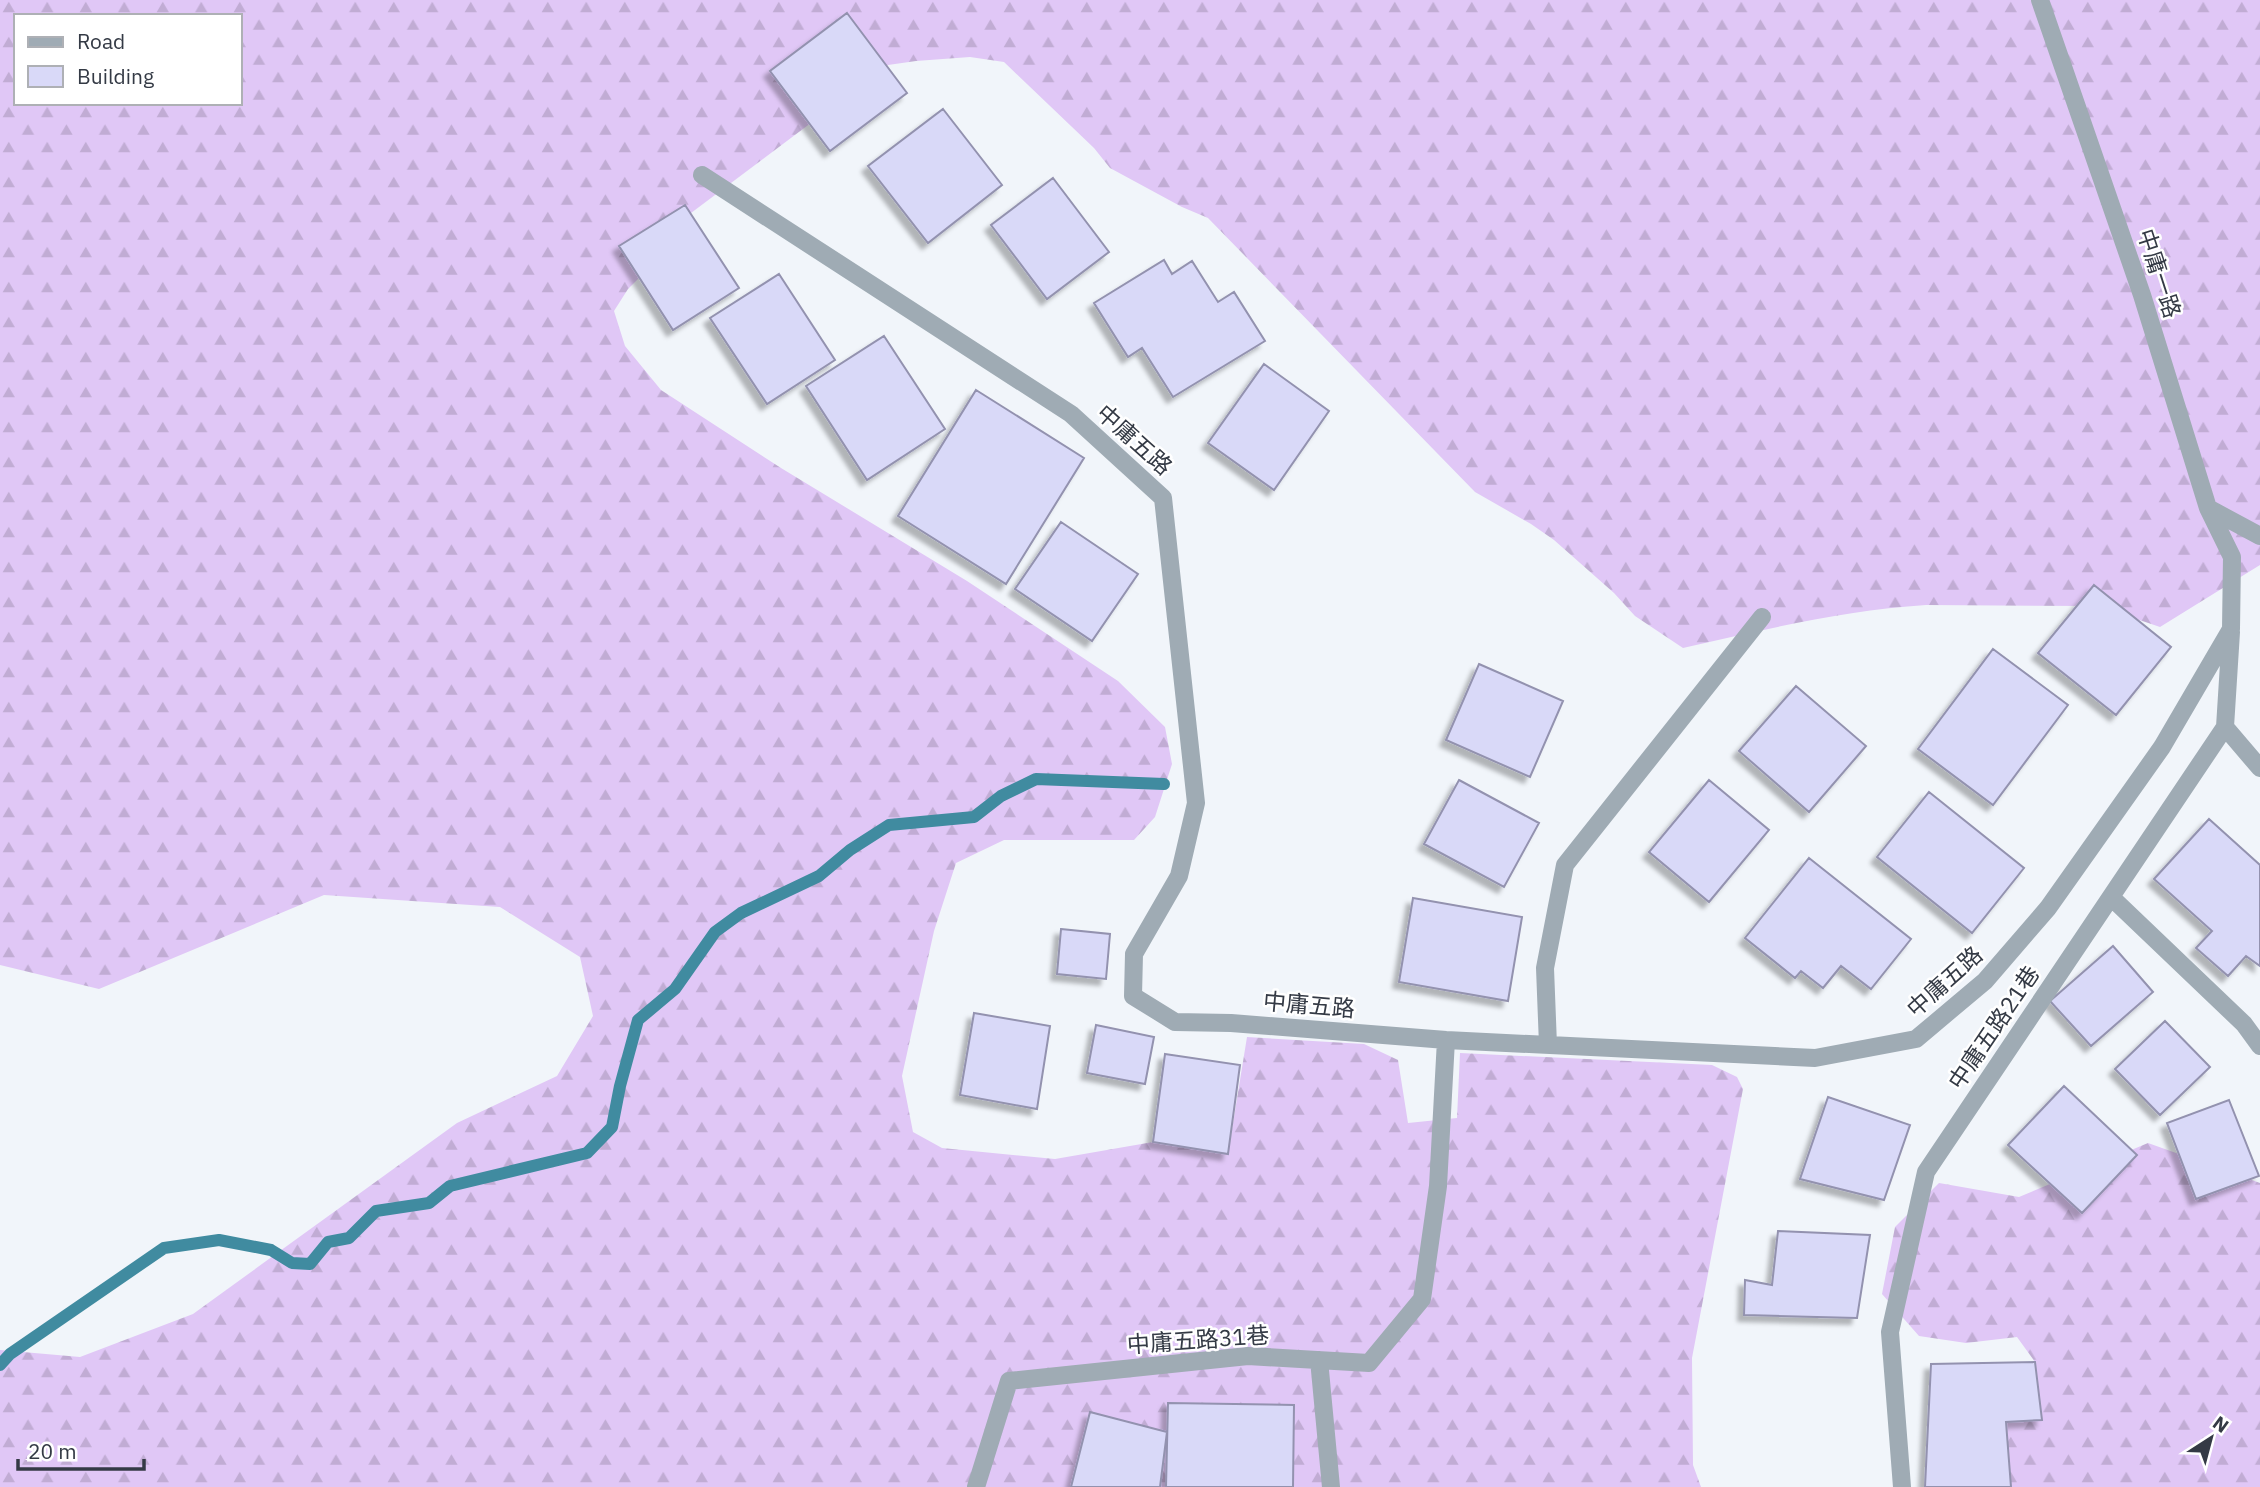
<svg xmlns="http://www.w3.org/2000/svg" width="2260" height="1487" viewBox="0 0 2260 1487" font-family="'IBM Plex Sans','Noto Sans TC',sans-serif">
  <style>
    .forest { fill: url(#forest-firs); fill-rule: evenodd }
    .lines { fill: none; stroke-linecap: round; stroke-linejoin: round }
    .stream { stroke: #408ba0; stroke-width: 12 }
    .building { fill: #d9d9f8; stroke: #9392af; stroke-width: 2; filter: url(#shadow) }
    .minor { stroke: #9fabb4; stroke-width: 18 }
    .labels { text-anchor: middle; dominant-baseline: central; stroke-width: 5; stroke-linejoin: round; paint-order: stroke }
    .street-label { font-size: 23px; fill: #343a45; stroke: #fff }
  </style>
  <defs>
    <pattern id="forest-firs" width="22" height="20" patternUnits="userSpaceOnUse" patternTransform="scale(1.75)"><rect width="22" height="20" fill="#e0c7f6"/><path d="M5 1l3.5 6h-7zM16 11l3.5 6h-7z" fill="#c1acd4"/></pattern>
    <filter id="shadow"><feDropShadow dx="-6" dy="6" stdDeviation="2" flood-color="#0004"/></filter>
  </defs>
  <rect width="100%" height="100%" fill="#f1f5fa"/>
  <path class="forest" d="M0 0H2260V565L2160 627 2116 612 2090 606 1926 605C1844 610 1763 630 1683 648L1635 616 1614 593 1554 540 1531 524 1475 492 1208 218 1182 207 1110 168 1094 148 1004 62 970 57 916 61 888 65 683 219 645 272 628 289 614 311 625 346 661 390 781 468 967 581 1118 681 1165 727 1172 764 1155 817 1134 840H1004L956 863 934 931 902 1076 913 1132 942 1148 1055 1159 1153 1142 1228 1154 1247 1037 1364 1044 1398 1060 1408 1123 1457 1118 1460 1053 1712 1065 1737 1077 1743 1089 1692 1358 1693 1465 1701 1487H0V1350L80 1357 193 1314 457 1123 557 1076 593 1016 580 957 500 907 324 895 99 989 0 965ZM16 16H240V103H16Z
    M2148 1143 2260 1183V1487H2011L2006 1422 2042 1419 2035 1362 2017 1337 1966 1343 1919 1336 1882 1294 1895 1227 1939 1183 2019 1197Z"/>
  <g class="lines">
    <path class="stream" d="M0 1365 10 1354 164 1248 219 1240 271 1250 292 1263 310 1264 328 1242 349 1238 376 1211 429 1203 450 1186 587 1153 612 1127 620 1086 638 1020 675 989 715 932 741 913 819 876 850 850 889 825 974 817 1001 796 1036 779 1164 784"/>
  </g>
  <path class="building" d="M847 13 907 93 830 151 770 71Z
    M943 109 1002 185 928 243 868 166Z
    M1053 178 1109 252 1047 299 991 225Z
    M685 205 739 288 673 330 619 246Z
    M1164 260 1172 274 1192 261 1218 302 1234 292 1265 341 1173 397 1142 348 1128 357 1094 303Z
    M779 274 835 360 767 404 710 318Z
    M884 336 945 429 867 480 806 386Z
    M1264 364 1329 411 1274 490 1208 443Z
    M976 390 1084 458 1006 584 898 516Z
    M1061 522 1138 574 1092 641 1015 589Z
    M2094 585 2171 647 2116 715 2038 653Z
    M1993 649 2068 705 1993 805 1918 749Z
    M1479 664 1563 701 1530 777 1446 740Z
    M1796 686 1866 746 1809 812 1739 751Z
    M1459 780 1539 823 1504 887 1424 844Z
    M1709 780 1769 830 1709 902 1649 852Z
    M1929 792 2024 868 1972 933 1877 857Z
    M2209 819 2260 865V966L2246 956 2228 976 2196 948 2212 931 2154 879Z
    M1809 858 1911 939 1871 989 1841 966 1823 988 1801 971 1795 978 1745 938Z
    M1413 898 1522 917 1508 1001 1399 982Z
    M1061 929 1110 934 1106 979 1057 974Z
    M2113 946 2153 992 2091 1046 2050 1001Z
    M974 1013 1050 1026 1037 1109 960 1095Z
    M2165 1021 2210 1067 2160 1115 2115 1069Z
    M1096 1025 1154 1037 1145 1084 1087 1073Z
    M1165 1054 1240 1065 1228 1154 1153 1142Z
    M2064 1086 2137 1155 2082 1213 2008 1145Z
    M1828 1097 1910 1125 1884 1200 1800 1179Z
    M2229 1100 2259 1176 2196 1199 2167 1123Z
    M1778 1231 1870 1235 1857 1318 1744 1315 1745 1280 1772 1285Z
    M2035 1362 2042 1420 2006 1422 2011 1487H1925L1931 1364Z
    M1168 1403 1294 1405 1293 1487H1166Z
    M1090 1412 1167 1432 1160 1487H1071Z"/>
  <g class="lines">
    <path class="minor" d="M2040 0 2142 295 2208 508 2260 536
      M702 175 1071 414 1163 498 1196 803 1179 876 1134 954 1133 996 1175 1022 1231 1023 1446 1040 1815 1058 1916 1039 1985 981 2048 908 2162 747 2231 629 2232 557 2208 508
      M2225 727 2260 768
      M2111 897 2244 1024 2260 1046
      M1548 1045 1545 968 1565 865 1762 617
      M1319 1360 1331 1487
      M976 1487 1009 1381 1248 1356 1369 1363 1422 1299 1438 1186 1446 1040
      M1902 1487 1890 1332 1926 1172 2225 727 2231 632"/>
  </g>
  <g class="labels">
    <g class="street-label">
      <text transform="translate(2160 273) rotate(72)">中庸一路</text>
      <text transform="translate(1135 439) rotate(42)">中庸五路</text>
      <text transform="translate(1944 981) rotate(-42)">中庸五路</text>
      <text transform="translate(1309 1004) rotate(5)">中庸五路</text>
      <text transform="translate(1993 1027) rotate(-56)">中庸五路21巷</text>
      <text transform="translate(1198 1339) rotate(-4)">中庸五路31巷</text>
    </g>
  </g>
  <rect x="14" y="14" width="228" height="91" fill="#ffffff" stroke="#aeb0b5" stroke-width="2"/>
  <rect x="28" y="37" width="35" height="10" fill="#9fabb4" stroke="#aeb0b5" stroke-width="2"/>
  <text x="77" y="49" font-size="21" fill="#343a45">Road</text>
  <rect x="28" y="66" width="35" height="21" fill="#d9d9f8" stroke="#aeb0b5" stroke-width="2"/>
  <text x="77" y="84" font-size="21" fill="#343a45">Building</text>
  <g transform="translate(2211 1438) rotate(36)" stroke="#ffffff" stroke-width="5" paint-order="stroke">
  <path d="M0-5L12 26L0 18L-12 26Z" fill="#343a45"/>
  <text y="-10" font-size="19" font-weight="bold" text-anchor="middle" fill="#343a45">N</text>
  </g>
  <path d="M18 1459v10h126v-10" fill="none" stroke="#343a45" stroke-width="3.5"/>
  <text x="28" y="1459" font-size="21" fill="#343a45" stroke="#ffffff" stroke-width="5" paint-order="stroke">20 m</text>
</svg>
